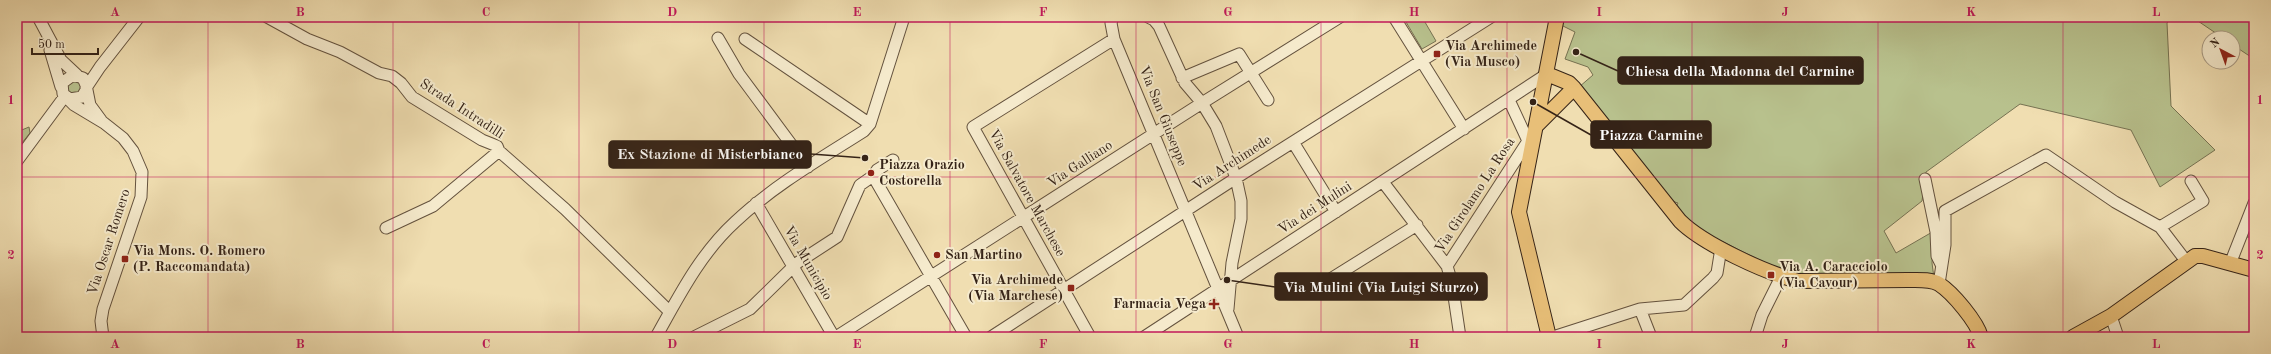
<svg xmlns="http://www.w3.org/2000/svg" width="2271" height="354" viewBox="0 0 2271 354" font-family="'Old Standard TT',serif">
  <style>
    .green { fill: #b8c18d; stroke: #767252 }
    .lines { fill: none; stroke-linecap: round; stroke-linejoin: round }
    .minor-casing { stroke: #64523e; stroke-width: 13 }
    .major-casing { stroke: #352317; stroke-width: 16 }
    .minor { stroke: #f5eacc; stroke-width: 11 }
    .major { stroke: #e8bf78; stroke-width: 14 }
    .grid { fill: none; stroke: #c2185b; stroke-width: 1; stroke-opacity: 0.55 }
    .poi-dot { fill: #8f2418; stroke: #f5eacc; stroke-width: 1.5 }
    .labels { text-anchor: middle; dominant-baseline: central; stroke-width: 4; stroke-linejoin: round; paint-order: stroke }
    .poi-label { font-size: 14px; font-weight: bold; fill: #352317; stroke: #f5eacc; text-anchor: start }
    .street-label { font-size: 14px; fill: #352317; stroke: #f5eacc }
    .leader { fill: none; stroke: #352317; stroke-width: 1.5 }
    .callout-dot { fill: #352317; stroke: #f5eacc; stroke-width: 1.5 }
    .callout { fill: #352317; stroke: #352317; stroke-width: 1.5 }
    .callout-label { font-size: 15px; text-anchor: middle; font-weight: bold; fill: #fff }
    .neatline { fill: none; stroke: #c2185b; stroke-width: 1.5 }
    .grid-label { font-size: 13px; text-anchor: middle; font-weight: bold; fill: #c2185b }
  </style>
  <rect width="100%" height="100%" fill="#f0deb1"/>
  <filter id="stains"><feTurbulence type="fractalNoise" baseFrequency=".005" numOctaves="4"/><feColorMatrix values="0 0 0 0 .2 0 0 0 0 .09 0 0 0 0 .02 0 0 0 .5 -.17"/></filter>
  <radialGradient id="worn" r=".72"><stop offset=".6" stop-color="#630" stop-opacity="0"/><stop offset="1" stop-color="#630" stop-opacity=".3"/></radialGradient>
  <path class="green" d="M1403 17H1422L1436 41 1422 49Z
    M1562 17H2172L2167 23 2171 106 2215 150 2160 187 2131 130 2020 104 1926 172 1922 201 1884 231 1896 253 1934 231 1932 263 1934 278 1883 275 1862 269 1812 276 1796 275 1774 267 1699 230 1676 207 1678 203 1669 200 1579 87 1593 75 1588 67 1565 59 1575 32 1561 25Z
    M2192 17H2254V59L2233 45V38H2223Z
    M71 80 79 81 82 86 81 91 74 95 67 91V84Z
    M29 127 30 133 17 149V132Z
    M2254 209V236L2243 238Z"/>
  <g class="lines">
    <g class="minor-casing">
      <path id="minor" d="M38 17 61 60 77 75
        M267 17 307 39 340 52 379 73 392 76 401 83 412 97 482 140 497 146 499 151 565 209 670 312
        M1113 17 1111 23 1114 39 1238 337
        M1148 17 1154 20 1159 26 1185 83 1202 103 1216 126 1236 178 1241 201V219L1232 263 1228 309
        M1394 17 1464 129
        M718 38 739 74 808 167
        M745 39 870 124
        M50 50 61 87
        M1182 78 1239 54 1268 100
        M86 88 100 67 139 17
        M86 90 82 97 70 99 63 94 62 83 73 75 83 78 86 85 90 105 101 120
        M66 97 74 105 104 123 123 138 133 151 142 172 141 197 103 309 101 321 103 337
        M1509 100 1528 141 1533 138
        M1293 142 1336 212
        M17 161 65 96
        M873 176 877 170 893 160
        M1925 179 1936 232 1937 256 1941 264
        M1383 182 1447 266 1452 283 1460 337
        M756 203 834 337
        M2160 227 2203 201 2191 181
        M386 228 433 206 499 151
        M2230 264 2254 203
        M1447 266 1528 141
        M1939 284 1945 245V211L2046 155 2115 202 2160 227 2186 261
        M1313 290 1417 225
        M1640 309 1651 337
        M2111 316 2118 337
        M656 337C679 296 700 254 735 222 773 186 820 159 864 131L870 124 904 17
        M694 337 750 309 797 263 837 237 860 185 873 176 966 337
        M836 337 1202 103 1340 17
        M991 337 1236 178 1491 17
        M1090 337 973 127 1114 39
        M1144 337 1547 74
        M1553 337 1640 309 1684 305 1713 278 1717 273 1721 248
        M1755 337 1762 315 1781 277"/>
    </g>
    <g class="major-casing">
      <path id="major" d="M1547 74 1569 83 1574 88 1680 221C1703 244 1766 273 1798 281L1908 280C1918 280 1931 279 1939 284 1953 293 1977 322 1981 337
        M1536 126 1574 88
        M1549 337 1519 212 1557 17
        M2073 337 2111 316 2195 256H2203L2254 270"/>
    </g>
    <use href="#minor" class="minor"/>
    <use href="#major" class="major"/>
  </g>
  <path class="grid" d="M208 17V337M393 17V337M579 17V337M764 17V337M950 17V337M1136 17V337M1321 17V337M1507 17V337M1692 17V337M1878 17V337M2063 17V337M17 177H2254"/>
  <g class="poi-dot">
    <rect x="1433" y="50" width="8" height="8" rx="2"/>
    <circle cx="871" cy="173" r="4"/>
    <circle cx="937" cy="255" r="4"/>
    <rect x="121" y="255" width="8" height="8" rx="2"/>
    <rect x="1767" y="271" width="8" height="8" rx="2"/>
    <rect x="1067" y="284" width="8" height="8" rx="2"/>
    <path d="M1212 298h4v4h4v4h-4v4h-4v-4h-4v-4h4z"/>
  </g>
  <g class="labels">
    <g class="poi-label">
      <text x="1445" y="46">Via Archimede<tspan x="1445" dy="16">(Via Musco)</tspan></text>
      <text x="879" y="165">Piazza Orazio<tspan x="879" dy="16">Costorella</tspan></text>
      <text x="133" y="251">Via Mons. O. Romero<tspan x="133" dy="16">(P. Raccomandata)</tspan></text>
      <text x="945" y="255">San Martino</text>
      <text x="1779" y="267">Via A. Caracciolo<tspan x="1779" dy="16">(Via Cavour)</tspan></text>
      <text x="1063" y="280" text-anchor="end">Via Archimede<tspan x="1063" dy="16">(Via Marchese)</tspan></text>
      <text x="1206" y="304" text-anchor="end">Farmacia Vega</text>
    </g>
    <g class="street-label">
      <text transform="translate(462 109) rotate(33)">Strada Intradilli</text>
      <text transform="translate(1163 116) rotate(68)">Via San Giuseppe</text>
      <text transform="translate(1232 163) rotate(-33)">Via Archimede</text>
      <text transform="translate(1080 164) rotate(-33)">Via Galliano</text>
      <text transform="translate(1027 193) rotate(61)">Via Salvatore Marchese</text>
      <text transform="translate(1475 195) rotate(-57)">Via Girolamo La Rosa</text>
      <text transform="translate(1315 208) rotate(-33)">Via dei Mulini</text>
      <text transform="translate(109 242) rotate(-72)">Via Oscar Romero</text>
      <text transform="translate(808 263) rotate(60)">Via Municipio</text>
    </g>
  </g>
  <path class="leader" d="M1576 52L1618 71M1533 102L1591 135M865 158L811 154M1227 280L1275 287"/>
  <g class="callout-dot">
    <circle cx="1576" cy="52" r="4"/>
    <circle cx="1533" cy="102" r="4"/>
    <circle cx="865" cy="158" r="4"/>
    <circle cx="1227" cy="280" r="4"/>
  </g>
  <g class="callout">
    <rect x="1618" y="57" width="245" height="27" rx="4"/>
    <rect x="1591" y="121" width="120" height="27" rx="4"/>
    <rect x="609" y="141" width="202" height="27" rx="4"/>
    <rect x="1275" y="273" width="212" height="27" rx="4"/>
  </g>
  <g class="callout-label">
    <text x="1740" y="76">Chiesa della Madonna del Carmine</text>
    <text x="1651" y="140">Piazza Carmine</text>
    <text x="710" y="159">Ex Stazione di Misterbianco</text>
    <text x="1381" y="292">Via Mulini (Via Luigi Sturzo)</text>
  </g>
  <rect width="2271" height="354" fill="none" stroke="#f0deb1" stroke-width="44"/>
  <g transform="translate(2221 50) rotate(319)"><circle r="19" fill="#f5eacc" stroke="#a89a84"/>
  <path d="M0-3L7 15L0 10L-7 15Z" fill="#8f2418"/>
  <text y="-6" font-size="11" font-weight="bold" text-anchor="middle" fill="#352317">N</text>
  </g>
  <path d="M32 48v6h66v-6" fill="none" stroke="#352317" stroke-width="2"/>
  <text x="38" y="48" font-size="12" fill="#352317" stroke="#f5eacc" stroke-width="3" paint-order="stroke">50 m</text>
  <rect x="22" y="22" width="2227" height="310" class="neatline"/>
  <g class="grid-label">
    <text x="115" y="16">A</text>
    <text x="300" y="16">B</text>
    <text x="486" y="16">C</text>
    <text x="672" y="16">D</text>
    <text x="857" y="16">E</text>
    <text x="1043" y="16">F</text>
    <text x="1228" y="16">G</text>
    <text x="1414" y="16">H</text>
    <text x="1599" y="16">I</text>
    <text x="1785" y="16">J</text>
    <text x="1971" y="16">K</text>
    <text x="2156" y="16">L</text>
    <text x="11" y="104">1</text>
    <text x="2260" y="104">1</text>
    <text x="11" y="259">2</text>
    <text x="2260" y="259">2</text>
    <text x="115" y="348">A</text>
    <text x="300" y="348">B</text>
    <text x="486" y="348">C</text>
    <text x="672" y="348">D</text>
    <text x="857" y="348">E</text>
    <text x="1043" y="348">F</text>
    <text x="1228" y="348">G</text>
    <text x="1414" y="348">H</text>
    <text x="1599" y="348">I</text>
    <text x="1785" y="348">J</text>
    <text x="1971" y="348">K</text>
    <text x="2156" y="348">L</text>
  </g>
  <rect width="100%" height="100%" filter="url(#stains)"/>
  <rect width="100%" height="100%" fill="url(#worn)"/>
</svg>
